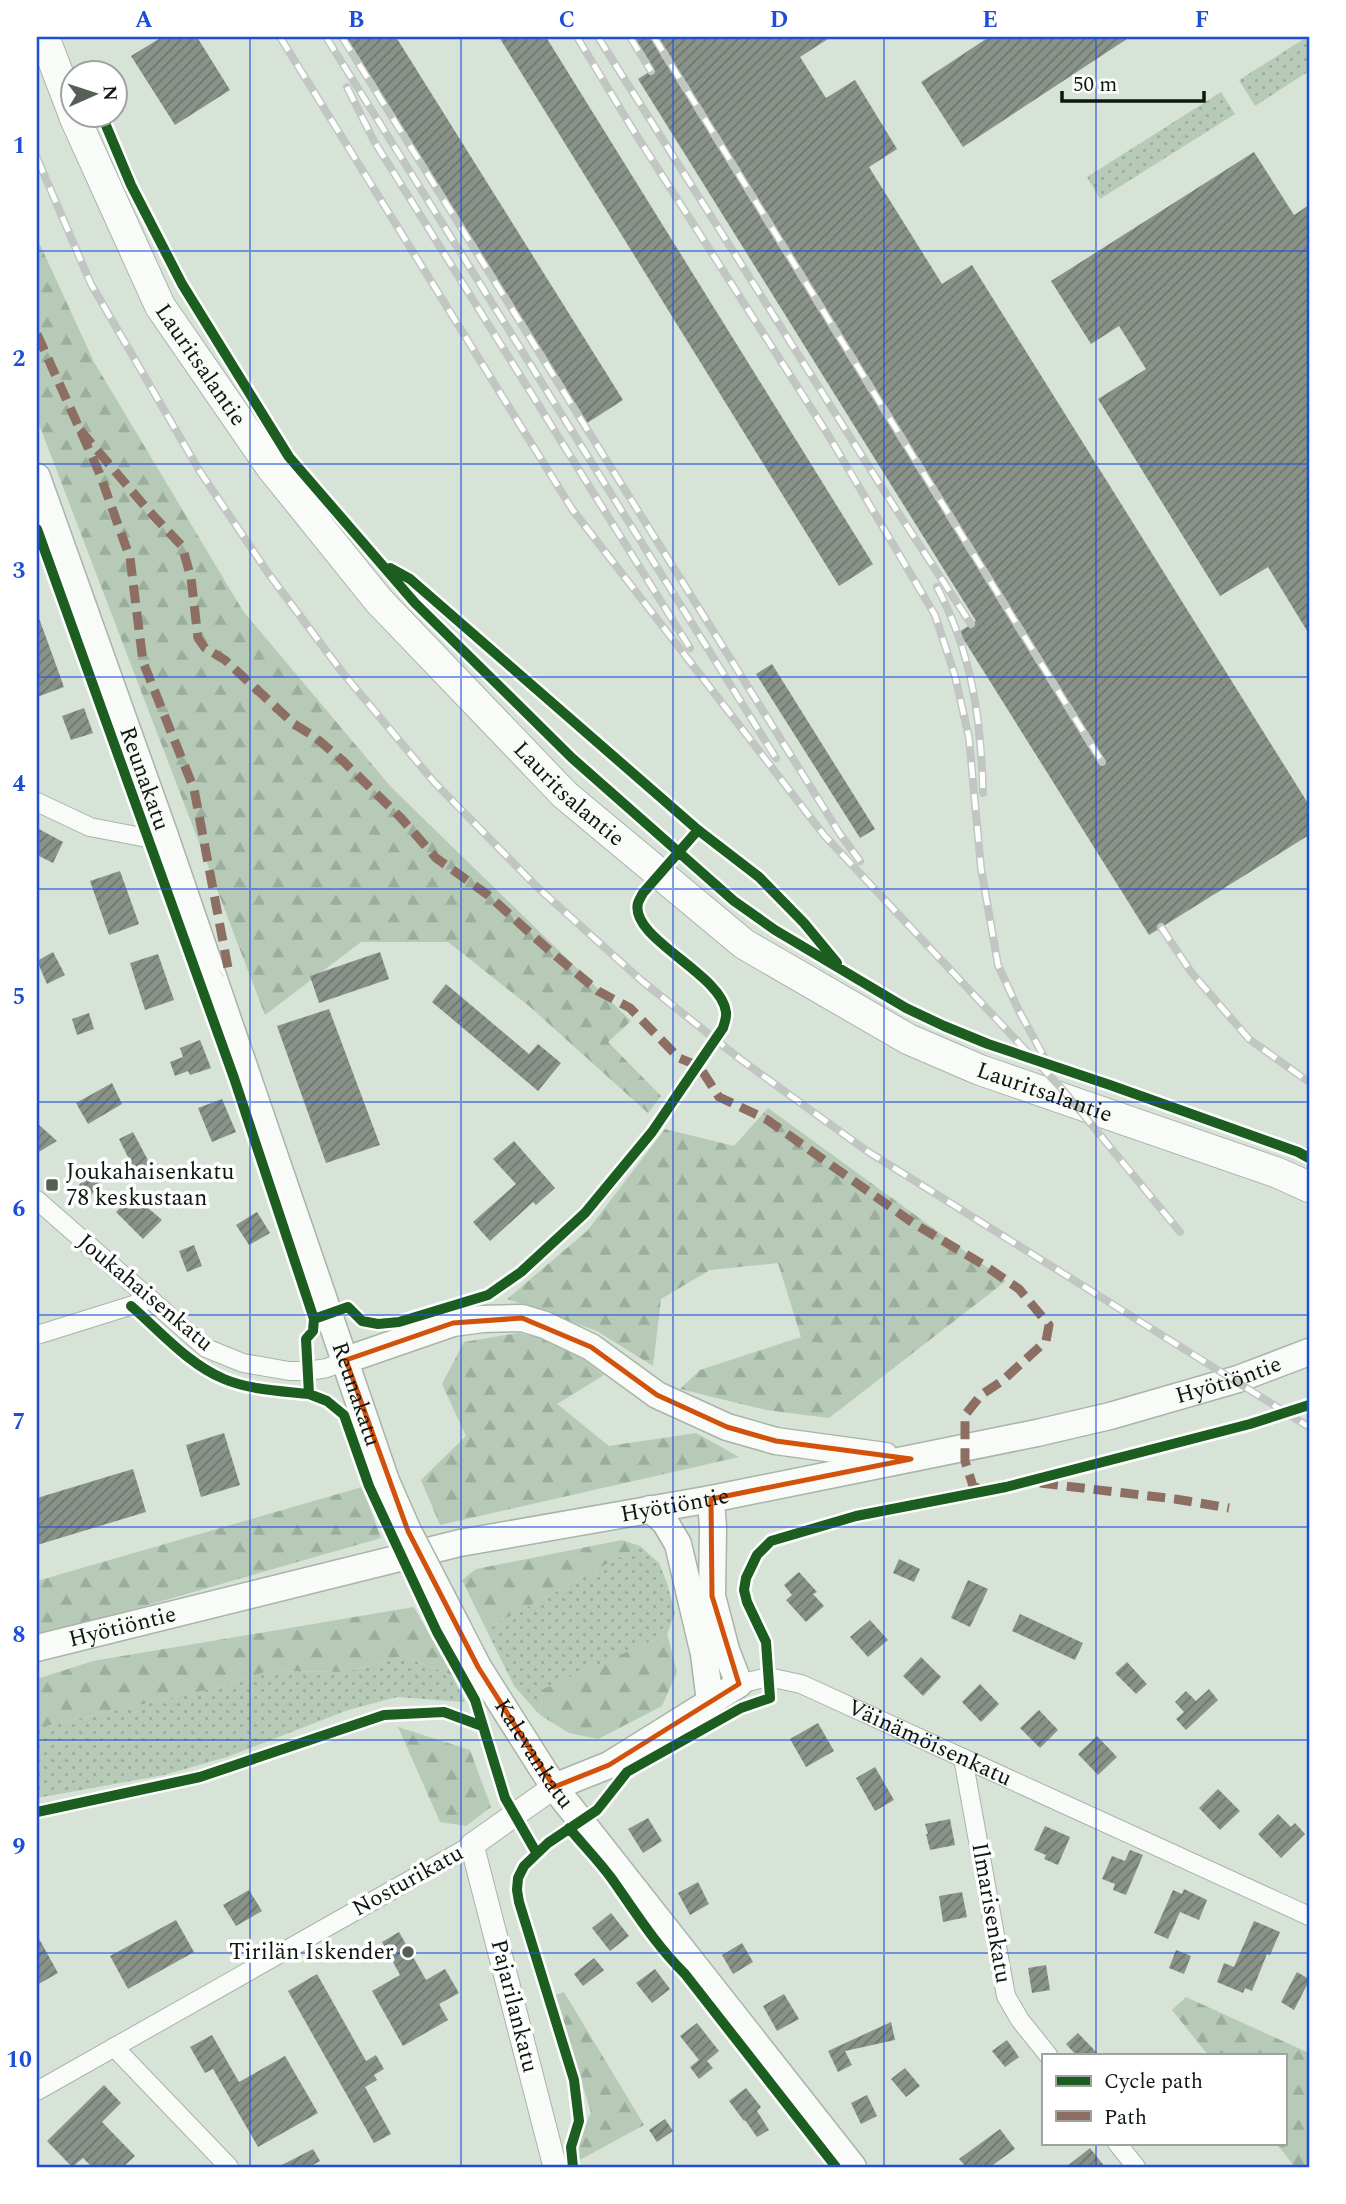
<svg xmlns="http://www.w3.org/2000/svg" width="1346" height="2204" viewBox="0 0 1346 2204" font-family="Spectral,serif">
  <style>
    .grass { fill: url(#grass-dots) }
    .forest { fill: url(#forest-firs) }
    .building { fill: url(#building-hatch) }
    .lines { fill: none; stroke-linecap: round; stroke-linejoin: round }
    .minor-casing { stroke: #a9b4a9; stroke-width: 20 }
    .tertiary-casing { stroke: #a9b4a9; stroke-width: 25 }
    .secondary-casing { stroke: #a9b4a9; stroke-width: 29 }
    .primary-casing { stroke: #a9b4a9; stroke-width: 32 }
    .minor { stroke: #f9fbf9; stroke-width: 18 }
    .tertiary { stroke: #f9fbf9; stroke-width: 23 }
    .secondary { stroke: #f9fbf9; stroke-width: 26 }
    .primary { stroke: #f9fbf9; stroke-width: 30 }
    .rail-casing { stroke: #c2c6c2; stroke-width: 8 }
    .rail { stroke: #fff; stroke-width: 5; stroke-dasharray: 16; stroke-linecap: butt }
    .secondary-bridge-casing { stroke: #a9b4a9; stroke-width: 29; stroke-linecap: butt }
    .secondary-bridge { stroke: #f9fbf9; stroke-width: 26 }
    .quiet { stroke: #8d6e63; stroke-width: 9; stroke-dasharray: 18 9; stroke-linecap: butt }
    .cycleway-casing { stroke: #fff; stroke-width: 15 }
    .cycleway { stroke: #1b5e20; stroke-width: 10 }
    .marked { fill: none; stroke: #d2520c; stroke-width: 5; stroke-linejoin: round }
    .grid { fill: none; stroke: #1d4ed8; stroke-width: 2; stroke-opacity: 0.55 }
    .poi-dot { fill: #555f55; stroke: #fff; stroke-width: 2.5 }
    .labels { text-anchor: middle; dominant-baseline: central; stroke-width: 7; stroke-linejoin: round; paint-order: stroke }
    .street-label { font-size: 23px; fill: #0f1810; stroke: #fff }
    .poi-label { font-size: 23px; fill: #0f1810; stroke: #fff; text-anchor: start }
    .neatline { fill: none; stroke: #1d4ed8; stroke-width: 2.5 }
    .grid-label { font-size: 23px; text-anchor: middle; font-weight: bold; fill: #1d4ed8 }
  </style>
  <defs>
    <pattern id="grass-dots" width="8" height="8" patternUnits="userSpaceOnUse" patternTransform="scale(1.75)"><rect width="8" height="8" fill="#b6cab7"/><path d="M2 2h.1M6 6h.1" fill="none" stroke="#9bad9c" stroke-width="1.8" stroke-linecap="round"/></pattern>
    <pattern id="forest-firs" width="22" height="20" patternUnits="userSpaceOnUse" patternTransform="scale(1.75)"><rect width="22" height="20" fill="#b6cab7"/><path d="M5 1l3.5 6h-7zM16 11l3.5 6h-7z" fill="#9bad9c"/></pattern>
    <pattern id="building-hatch" width="6" height="6" patternUnits="userSpaceOnUse" patternTransform="scale(1.75)"><rect width="6" height="6" fill="#89938a"/><path d="M-1 1l2-2M0 6l6-6M5 7l2-2" fill="none" stroke="#6e776f"/></pattern>
  </defs>
  <rect width="100%" height="100%" fill="#d6e3d6"/>
  <path class="grass" d="M1307 37H1309V71L1255 106 1239 80Z
    M1221 92 1235 114 1100 199 1087 177Z
    M640 1546 659 1563 667 1583 675 1613 667 1634 543 1689 540 1715 514 1686 486 1629Z
    M403 1656 452 1675 465 1702 397 1697 348 1710 227 1757 164 1775 37 1798V1728L219 1687 268 1671 346 1672Z"/>
  <path class="forest" d="M37 238 94 362 243 611 391 787 631 1021 608 1042 661 1096 648 1113 529 1006 448 942H361L265 1015 37 419Z
    M768 1108 1006 1281 829 1418 766 1410 680 1389 700 1370 801 1337 778 1263 710 1270 661 1299 653 1366 597 1331 507 1299 587 1231 665 1129 734 1146Z
    M518 1333 559 1341 604 1375 557 1404 609 1446 696 1433 739 1457 440 1525 421 1480 466 1436 442 1384 464 1342Z
    M362 1487 381 1538 37 1637V1581Z
    M622 1540 640 1546 486 1629 462 1580 476 1569Z
    M414 1607 452 1675 403 1656 346 1672 268 1671 219 1687 37 1728V1679L93 1661Z
    M667 1634 677 1672 662 1706 598 1739 569 1733 540 1715 543 1689Z
    M398 1727 470 1750 491 1807 466 1826 440 1822Z
    M564 1992 644 2125 576 2162 579 2137 591 2113 556 1995Z
    M1186 1997 1309 2053V2167H1295L1276 2143H1285V2055H1208L1172 2010Z"/>
  <path class="building" d="M162 37H197L230 90 175 125 131 56Z
    M343 37H396L623 400 584 425Z
    M499 37H546L873 564 839 586Z
    M632 37H831L800 57 826 98 855 80 897 149 869 167 942 284 972 265 1309 805V835L1149 935 959 632 976 621 638 79 652 70Z
    M989 37H1130L963 147 921 82Z
    M1254 152 1294 215 1309 205V634L1268 567 1220 596 1098 399 1146 369 1119 326 1091 344 1051 281Z
    M37 618H39L64 687 37 697Z
    M772 664 875 829 860 838 756 674Z
    M84 708 93 733 71 740 62 716Z
    M37 828 63 842 53 863 37 855Z
    M120 871 139 924 109 935 90 881Z
    M53 952 65 975 47 984 37 961Z
    M380 952 389 979 319 1003 310 976Z
    M158 954 174 1000 145 1010 130 963Z
    M446 984 529 1054 538 1044 561 1063 538 1091 432 1002Z
    M329 1009 380 1145 326 1163 277 1026Z
    M89 1013 94 1029 77 1035 72 1019Z
    M200 1040 211 1068 190 1075 188 1071 175 1076 170 1062 183 1057 180 1048Z
    M112 1083 122 1104 88 1124 76 1103Z
    M222 1099 236 1132 212 1142 198 1108Z
    M37 1123 57 1141 37 1153Z
    M133 1132 150 1164 135 1171 119 1139Z
    M514 1141 555 1188 536 1205 533 1202 490 1241 473 1222 516 1184 493 1159Z
    M97 1165 108 1174 91 1195 79 1185Z
    M133 1195 162 1220 143 1239 116 1212Z
    M257 1212 270 1233 249 1245 236 1225Z
    M194 1245 202 1266 187 1272 179 1251Z
    M224 1433 240 1485 201 1497 186 1445Z
    M133 1469 146 1512 37 1545V1498Z
    M899 1559 920 1569 914 1582 893 1573Z
    M799 1572 817 1592 813 1594 824 1606 806 1622 786 1600 792 1595 784 1585Z
    M968 1580 988 1589 970 1627 951 1618Z
    M1020 1614 1083 1643 1075 1660 1012 1631Z
    M870 1620 888 1640 868 1657 850 1637Z
    M921 1657 941 1677 923 1696 903 1676Z
    M1127 1662 1147 1684 1136 1694 1115 1673Z
    M980 1684 999 1704 981 1722 962 1702Z
    M1209 1689 1218 1700 1186 1730 1176 1719 1184 1712 1175 1702 1186 1691 1196 1701Z
    M1039 1710 1058 1730 1040 1748 1020 1728Z
    M818 1723 834 1751 806 1767 790 1739Z
    M1097 1736 1117 1757 1098 1775 1078 1754Z
    M875 1767 894 1800 875 1811 856 1778Z
    M1218 1789 1240 1811 1220 1830 1199 1808Z
    M1278 1814 1291 1827 1295 1823 1305 1834 1281 1858 1258 1834Z
    M648 1818 662 1841 643 1853 628 1829Z
    M950 1819 955 1845 930 1850 926 1834H928L925 1824Z
    M1045 1826 1070 1837 1058 1865 1044 1859 1046 1855 1034 1850Z
    M1130 1850 1143 1855 1126 1895 1113 1890 1115 1884 1102 1879 1112 1856 1125 1861Z
    M698 1882 709 1904 690 1915 678 1893Z
    M1184 1889 1207 1900 1199 1920 1180 1912 1168 1939 1154 1933 1173 1890 1182 1894Z
    M249 1890 262 1911 236 1926 223 1905Z
    M962 1892 967 1917 943 1922 939 1896Z
    M611 1913 629 1936 610 1951 592 1928Z
    M176 1920 194 1952 128 1989 110 1956Z
    M1254 1921 1280 1932 1270 1955 1267 1954 1252 1991 1245 1988 1243 1993 1217 1982 1224 1963 1234 1967Z
    M399 1932 426 1980 445 1969 459 1993 439 2004 448 2020 403 2046 372 1991 400 1975 382 1942Z
    M37 1935 58 1973 37 1985Z
    M742 1943 753 1962 733 1974 722 1955Z
    M1176 1950 1191 1956 1184 1974 1169 1968Z
    M594 1958 604 1970 583 1986 574 1974Z
    M1046 1965 1050 1990 1032 1993 1028 1968Z
    M655 1969 670 1989 652 2003 636 1983Z
    M1297 1972 1309 1979V1981L1294 2010 1281 2002Z
    M317 1974 366 2061 376 2055 384 2069 374 2075 377 2080 365 2087 391 2134 374 2143 288 1991Z
    M784 1994 799 2019 777 2031 763 2006Z
    M891 2022 895 2040 845 2051 852 2065 838 2072 828 2051Z
    M697 2023 719 2051 707 2061 713 2068 699 2079 690 2067 699 2060 680 2036Z
    M1078 2033 1099 2055H1076L1066 2044Z
    M212 2035 239 2082 285 2056 318 2113 258 2147 213 2069 205 2073 190 2047Z
    M1007 2040 1019 2057 1005 2067 992 2051Z
    M905 2068 920 2086 906 2097 891 2079Z
    M104 2085 121 2103 102 2122 135 2156 123 2167H92L83 2158 72 2167 47 2141Z
    M746 2088 761 2107 757 2111 769 2130 757 2137 745 2120 744 2121 729 2101Z
    M867 2095 877 2116 861 2124 851 2103Z
    M665 2119 673 2131 657 2142 649 2130Z
    M1000 2129 1015 2149 990 2167H966L959 2159Z
    M1090 2148 1105 2167H1066Z
    M313 2149 320 2161 309 2167H278Z"/>
  <g class="lines">
    <g class="minor-casing">
      <g id="minor">
        <path d="M37 802 90 827 147 838 164 833"/>
        <path d="M37 1200 206 1348 243 1363 289 1371H308L327 1368 346 1360"/>
        <path d="M37 1335 149 1300"/>
        <path id="s1" d="M739 1684 768 1677 801 1684 1309 1916"/>
        <path d="M963 1758 1006 1996 1020 2020 1048 2055"/>
        <path d="M114 2047 229 2167"/>
        <path d="M37 2091 472 1845"/>
        <path d="M1117 2143 1136 2167"/>
      </g>
    </g>
    <g class="tertiary-casing">
      <path id="tertiary" d="M554 1787 472 1845 555 2167"/>
    </g>
    <g class="secondary-casing">
      <g id="secondary">
        <path id="s2" d="M37 477 164 833 386 1481"/>
        <path d="M346 1360 453 1323 483 1319 522 1318 545 1325 591 1347 657 1395 727 1427 776 1441 885 1456"/>
        <path d="M650 1509 665 1522 678 1544 704 1654 710 1702"/>
        <path id="s3" d="M458 1628 478 1667 554 1787 853 2167"/>
        <path id="s4" d="M37 1648 460 1543 711 1499 1037 1433 1110 1416 1238 1379 1309 1352"/>
        <path d="M554 1787 609 1765 739 1684 726 1650 712 1596 713 1528 711 1499"/>
      </g>
    </g>
    <g class="primary-casing">
      <g id="primary">
        <path d="M44 37 74 115"/>
        <path id="s5" d="M74 116 160 306 271 467 379 601 565 795 744 944 908 1039 980 1070 1278 1173 1309 1187"/>
      </g>
    </g>
    <use href="#minor" class="minor"/>
    <use href="#tertiary" class="tertiary"/>
    <use href="#secondary" class="secondary"/>
    <use href="#primary" class="primary"/>
    <g class="rail-casing">
      <path id="rail" d="M280 37 572 509 824 835 1063 1090 1180 1232
        M326 37 776 758
        M342 37 840 834 860 861
        M577 37 635 133 827 433 935 615 955 676 969 738 981 868 998 965 1019 1011 1048 1064
        M598 37 888 497 971 624
        M630 37 651 71
        M654 37 1102 762
        M347 87 374 141 690 648
        M37 158 91 284 199 470 268 573 342 672 434 782 536 886 642 981 740 1059 867 1151 1309 1427
        M937 587C972 654 981 718 983 793
        M1161 927 1191 972 1249 1039 1309 1082"/>
    </g>
    <use href="#rail" class="rail"/>
    <g class="secondary-bridge-casing">
      <path id="secondary-bridge" d="M386 1481 408 1531 458 1628"/>
    </g>
    <use href="#secondary-bridge" class="secondary-bridge"/>
    <path class="quiet" d="M37 334 99 472 130 558 143 662 194 789 228 968 221 973
      M80 430 148 510 182 546 191 578 198 638 205 648 225 660 294 724 315 737 343 761 401 818 436 858 488 895 550 951 598 991 630 1008 679 1058 699 1066 719 1097 766 1119 913 1223 984 1265 1019 1289 1049 1325 1046 1341 1002 1381 981 1395 965 1415V1461L973 1486 985 1491
      M1040 1483 1175 1499 1229 1508"/>
    <g class="cycleway-casing">
      <path id="cycleway" d="M102 116 131 185 182 284 289 457 415 603 572 758 734 901 775 930 906 1008 944 1026 988 1044 1110 1085 1298 1152 1309 1158
        M37 529 234 1078 314 1319 313 1331 306 1339 309 1394 327 1401 344 1415 369 1486 394 1540 437 1632 475 1700 505 1798 536 1852
        M390 568 410 579 698 830 759 877 804 923 837 963
        M131 1306C160 1331 188 1364 224 1379 250 1390 282 1391 309 1394
        M314 1319 348 1307 362 1321 378 1324 399 1322 488 1295 521 1272 585 1213 652 1132 723 1028C724 1024 727 1017 726 1012 722 974 629 938 638 903 639 900 641 897 643 893L698 830
        M37 1812 200 1777 384 1715 444 1712 482 1726
        M569 1828C583 1845 599 1861 612 1879 636 1913 655 1944 685 1974L836 2167
        M573 2167 571 2147 579 2121 574 2080 519 1902 517 1890 518 1878 524 1866 548 1843 597 1810 627 1772 741 1708 770 1698 766 1642 747 1602 744 1590 746 1578 757 1555 771 1541 856 1516 1006 1487 1250 1424 1309 1405"/>
    </g>
    <use href="#cycleway" class="cycleway"/>
  </g>
  <path class="marked" d="M522 1318 591 1347 657 1395 727 1427 776 1441 911 1459 711 1499 712 1596 739 1684 609 1765 554 1787 478 1667 408 1531 346 1360 453 1323Z"/>
  <path class="grid" d="M250 37V2167M461 37V2167M673 37V2167M884 37V2167M1096 37V2055M37 251H1309M37 464H1309M37 677H1309M37 889H1309M37 1102H1309M37 1315H1309M37 1527H1309M37 1740H1309M37 1953H1309M1096 2143V2167"/>
  <g class="poi-dot">
    <rect x="45" y="1178" width="14" height="14" rx="3.5"/>
    <circle cx="408" cy="1952" r="7"/>
  </g>
  <g class="labels">
    <g class="street-label">
      <text stroke="none"><textPath href="#s5" startOffset="280">Lauritsalantie</textPath></text>
      <text stroke="none"><textPath href="#s2" startOffset="320">Reunakatu</textPath></text>
      <text stroke="none"><textPath href="#s5" startOffset="847">Lauritsalantie</textPath></text>
      <text stroke="none"><textPath href="#s5" startOffset="1414">Lauritsalantie</textPath></text>
      <text transform="translate(145 1293) rotate(40)">Joukahaisenkatu</text>
      <text stroke="none"><textPath href="#s4" startOffset="1222">Hyötiöntie</textPath></text>
      <text stroke="none"><textPath href="#s2" startOffset="971">Reunakatu</textPath></text>
      <text stroke="none"><textPath href="#s4" startOffset="654">Hyötiöntie</textPath></text>
      <text stroke="none"><textPath href="#s4" startOffset="88">Hyötiöntie</textPath></text>
      <text stroke="none"><textPath href="#s1" startOffset="205">Väinämöisenkatu</textPath></text>
      <text stroke="none"><textPath href="#s3" startOffset="147">Kalevankatu</textPath></text>
      <text transform="translate(408 1881) rotate(-29)">Nosturikatu</text>
      <text transform="translate(991 1913) rotate(80)">Ilmarisenkatu</text>
      <text transform="translate(514 2006) rotate(76)">Pajarilankatu</text>
    </g>
    <g class="poi-label">
      <text x="66" y="1172">Joukahaisenkatu<tspan x="66" dy="26">78 keskustaan</tspan></text>
      <text x="394" y="1952" text-anchor="end">Tirilän Iskender</text>
    </g>
  </g>
  <rect width="1346" height="2204" fill="none" stroke="#ffffff" stroke-width="77"/>
  <rect x="1042" y="2054" width="245" height="91" fill="#ffffff" stroke="#9fa39f" stroke-width="2"/>
  <rect x="1056" y="2076" width="35" height="10" fill="#1b5e20" stroke="#9fa39f" stroke-width="2"/>
  <text x="1104" y="2088" font-size="21" fill="#0f1810">Cycle path</text>
  <rect x="1056" y="2111" width="35" height="10" fill="#8d6e63" stroke="#9fa39f" stroke-width="2"/>
  <text x="1104" y="2124" font-size="21" fill="#0f1810">Path</text>
  <g transform="translate(94 94) rotate(87)"><circle r="33" fill="#ffffff" stroke="#9fa39f" stroke-width="2"/>
  <path d="M0-5L12 26L0 18L-12 26Z" fill="#555f55"/>
  <text y="-10" font-size="19" font-weight="bold" text-anchor="middle" fill="#0f1810">N</text>
  </g>
  <path d="M1062 91v10h142v-10" fill="none" stroke="#0f1810" stroke-width="3.5"/>
  <text x="1073" y="91" font-size="21" fill="#0f1810" stroke="#ffffff" stroke-width="5" paint-order="stroke">50 m</text>
  <rect x="38" y="38" width="1270" height="2128" class="neatline"/>
  <g class="grid-label">
    <text x="144" y="27">A</text>
    <text x="356" y="27">B</text>
    <text x="567" y="27">C</text>
    <text x="779" y="27">D</text>
    <text x="990" y="27">E</text>
    <text x="1202" y="27">F</text>
    <text x="19" y="153">1</text>
    <text x="19" y="366">2</text>
    <text x="19" y="578">3</text>
    <text x="19" y="791">4</text>
    <text x="19" y="1004">5</text>
    <text x="19" y="1216">6</text>
    <text x="19" y="1429">7</text>
    <text x="19" y="1642">8</text>
    <text x="19" y="1854">9</text>
    <text x="19" y="2067">10</text>
  </g>
</svg>
